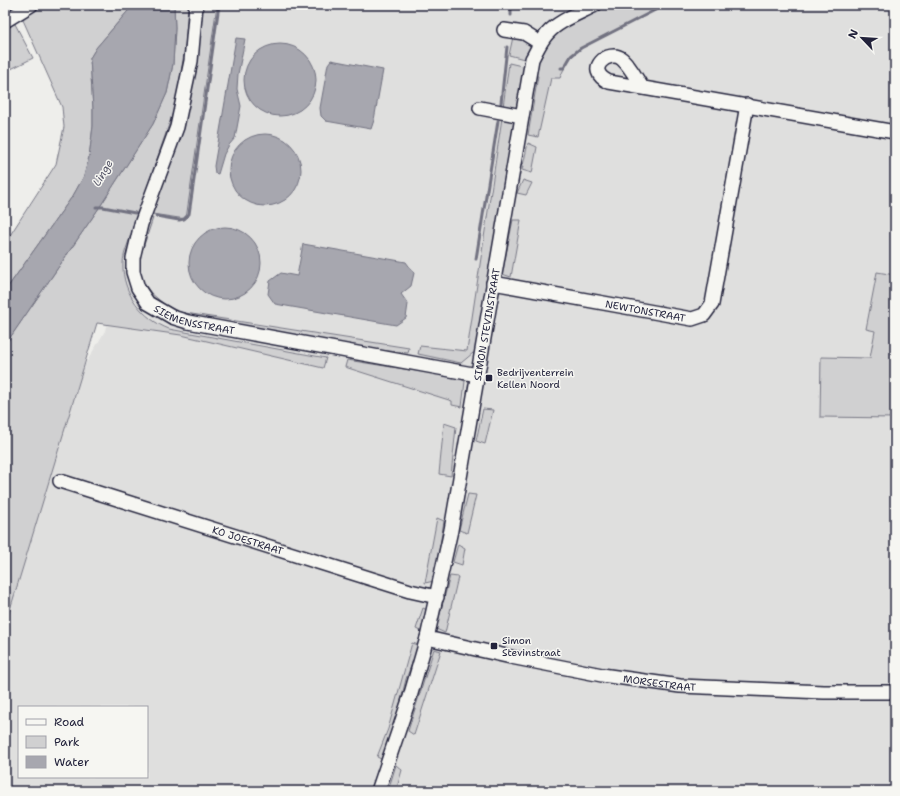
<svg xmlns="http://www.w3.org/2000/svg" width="900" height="796" viewBox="0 0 900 796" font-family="'Shantell Sans',sans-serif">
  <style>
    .built { fill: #dfdfde; fill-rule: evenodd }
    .green { fill: #d0d0d1; stroke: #797986 }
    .water { fill: #a7a7af; stroke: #727281 }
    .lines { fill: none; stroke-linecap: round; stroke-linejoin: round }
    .stream { stroke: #727281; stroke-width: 3 }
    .minor-casing { stroke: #22223b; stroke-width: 16 }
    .minor { stroke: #f6f6f2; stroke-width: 13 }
    .poi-dot { fill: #22223b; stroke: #f6f6f2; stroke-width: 1.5 }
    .labels { text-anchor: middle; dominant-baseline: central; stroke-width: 3; stroke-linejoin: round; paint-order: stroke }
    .street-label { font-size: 10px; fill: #22223b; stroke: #f6f6f2 }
    .poi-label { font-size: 10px; fill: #22223b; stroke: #f6f6f2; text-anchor: start }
    .water-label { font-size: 11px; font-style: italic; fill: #575769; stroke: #f6f6f2 }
  </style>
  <rect width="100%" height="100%" fill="#eeeeeb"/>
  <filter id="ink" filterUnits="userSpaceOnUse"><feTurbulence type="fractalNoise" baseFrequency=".025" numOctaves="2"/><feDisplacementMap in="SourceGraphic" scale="8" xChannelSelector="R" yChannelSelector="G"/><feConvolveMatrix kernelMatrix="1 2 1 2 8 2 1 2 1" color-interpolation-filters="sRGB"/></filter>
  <g filter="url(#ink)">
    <path class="built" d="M195 5H895V791H5V603L59 408 105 331 146 156ZM19 707H147V777H19Z"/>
    <path class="green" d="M43 5H133L96 48 90 58 93 109V126L89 157 84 176 74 194 5 291V243L56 164 64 127 62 107 23 20 25 15Z
      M174 5H188L185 47 176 104 127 246C125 251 123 258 123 264 122 293 143 319 169 329L326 358 323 368 181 335 97 323 5 626V345L101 205 153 124 167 93 173 64 175 28Z
      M201 5H217L186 219 152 214 178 144 191 97Z
      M608 5H665L582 48C569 58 566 63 560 78H551L538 137 528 135 538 76 528 75 529 69 554 34Z
      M14 22 33 58 5 72V28Z
      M513 37 530 43 531 52 528 60 509 55Z
      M509 63 526 67 518 108 503 107Z
      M502 118 515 121 475 354 473 353 461 363 418 354 420 346 467 351Z
      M528 143 537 147 532 173 522 170Z
      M523 180 532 183 526 195 517 193Z
      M153 218 139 260 140 278 151 293 165 305 179 312 409 348 408 353 380 350 179 316 158 306 137 278 138 246 148 219Z
      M513 220H521L511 277 502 274Z
      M877 272 895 275V418L820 417 821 357 870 358 875 331 866 329Z
      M347 360 455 377 465 381 462 407 452 405V401L345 367Z
      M483 409 493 410 485 444 476 441Z
      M444 423 456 427 451 476 439 474Z
      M468 494 476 495 467 533 459 530Z
      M437 518 444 521 434 581 425 583Z
      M458 544 465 548 462 565 453 562Z
      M450 576 458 577 445 633 436 629Z
      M423 608 427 610 422 632 416 629Z
      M412 643 419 645 406 679 394 729 381 759 377 757 388 729Z
      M434 649 441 651 414 735 408 731Z
      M396 765 402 770 396 791H388Z"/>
    <path class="water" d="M133 5H174L175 28 173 64 167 93 153 124 101 205 5 345V291L74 194 84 176 89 157 93 126V109L90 58 96 48Z
      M236 38 245 39 238 74 237 89 241 106 236 133 235 138 229 145 224 154 218 174 215 173 214 166Z
      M244 80a36 36 0 1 1 72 0a36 36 0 1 1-72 0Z
      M331 60 383 70 374 120 371 129 326 121 321 116 320 108 328 64Z
      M229 170a36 36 0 1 1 72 0a36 36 0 1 1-72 0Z
      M189 263a36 36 0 1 1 72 0a36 36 0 1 1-72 0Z
      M303 244 406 262 414 273 411 286 401 294 408 304 406 318 396 325 275 304 268 294 270 281 281 273 297 276Z"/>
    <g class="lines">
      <path class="stream" d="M511 15V5
        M561 68H564L571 56 581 48 665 5
        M501 103 507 47
        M96 207H103L135 213
        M156 216 179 220 184 219 189 214 219 5
        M476 259 498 121"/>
      <g class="minor-casing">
        <g id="minor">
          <path id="s1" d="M196 5 191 61 177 127 141 224 133 258V272L138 288 148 303 172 317 188 322 478 375"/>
          <path d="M5 21 31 5"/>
          <path d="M504 30 524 33 540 43"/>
          <path d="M642 87C636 78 630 66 622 59 609 48 583 70 609 82L895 132"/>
          <path d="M480 108 522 116"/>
          <path id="s2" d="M493 283 692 319 704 315 712 304 747 105"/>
          <path id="s3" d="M60 481 410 591 437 597"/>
          <path id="s4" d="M427 638 511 657 602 675 680 686 824 692H895"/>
          <path id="s5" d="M378 791 410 697 427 638 451 530 532 59C537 50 540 42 547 34 558 21 580 13 595 5"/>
        </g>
      </g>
      <use href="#minor" class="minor"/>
    </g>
  </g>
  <g class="poi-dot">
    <rect x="485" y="374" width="8" height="8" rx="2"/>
    <rect x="490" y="642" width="8" height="8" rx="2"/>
  </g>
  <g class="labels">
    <g class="street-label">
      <text stroke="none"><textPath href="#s2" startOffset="155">NEWTONSTRAAT</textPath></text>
      <text stroke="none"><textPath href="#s1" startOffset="361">SIEMENSSTRAAT</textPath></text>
      <text stroke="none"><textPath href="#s5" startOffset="480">SIMON STEVINSTRAAT</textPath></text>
      <text stroke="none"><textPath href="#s3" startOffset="197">KO JOESTRAAT</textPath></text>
      <text stroke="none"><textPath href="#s4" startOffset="237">MORSESTRAAT</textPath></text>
    </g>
    <g class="poi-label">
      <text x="497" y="372">Bedrijventerrein<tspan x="497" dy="12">Kellen Noord</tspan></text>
      <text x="502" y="640">Simon<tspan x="502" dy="12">Stevinstraat</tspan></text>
    </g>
    <g class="water-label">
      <text transform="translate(103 173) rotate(-59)">Linge</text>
    </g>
  </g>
  <rect width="900" height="796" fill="none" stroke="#f6f6f2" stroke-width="20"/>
  <rect x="10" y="10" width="880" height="776" fill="none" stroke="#22223b" stroke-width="1.5" filter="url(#ink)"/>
  <rect x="18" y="706" width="130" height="72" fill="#f6f6f2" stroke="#a1a1a9"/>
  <rect x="26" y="719" width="20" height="6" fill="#f6f6f2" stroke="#a1a1a9"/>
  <text x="54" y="726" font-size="12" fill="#22223b">Road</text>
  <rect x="26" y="736" width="20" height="12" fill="#d0d0d1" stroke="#a1a1a9"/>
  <text x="54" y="746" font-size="12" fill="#22223b">Park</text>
  <rect x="26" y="756" width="20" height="12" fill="#a7a7af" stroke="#a1a1a9"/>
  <text x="54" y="766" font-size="12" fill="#22223b">Water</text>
  <g transform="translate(862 38) rotate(295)" stroke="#f6f6f2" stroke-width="3" paint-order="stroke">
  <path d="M0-3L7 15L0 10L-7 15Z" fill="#22223b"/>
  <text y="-6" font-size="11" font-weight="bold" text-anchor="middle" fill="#22223b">N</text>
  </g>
</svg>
